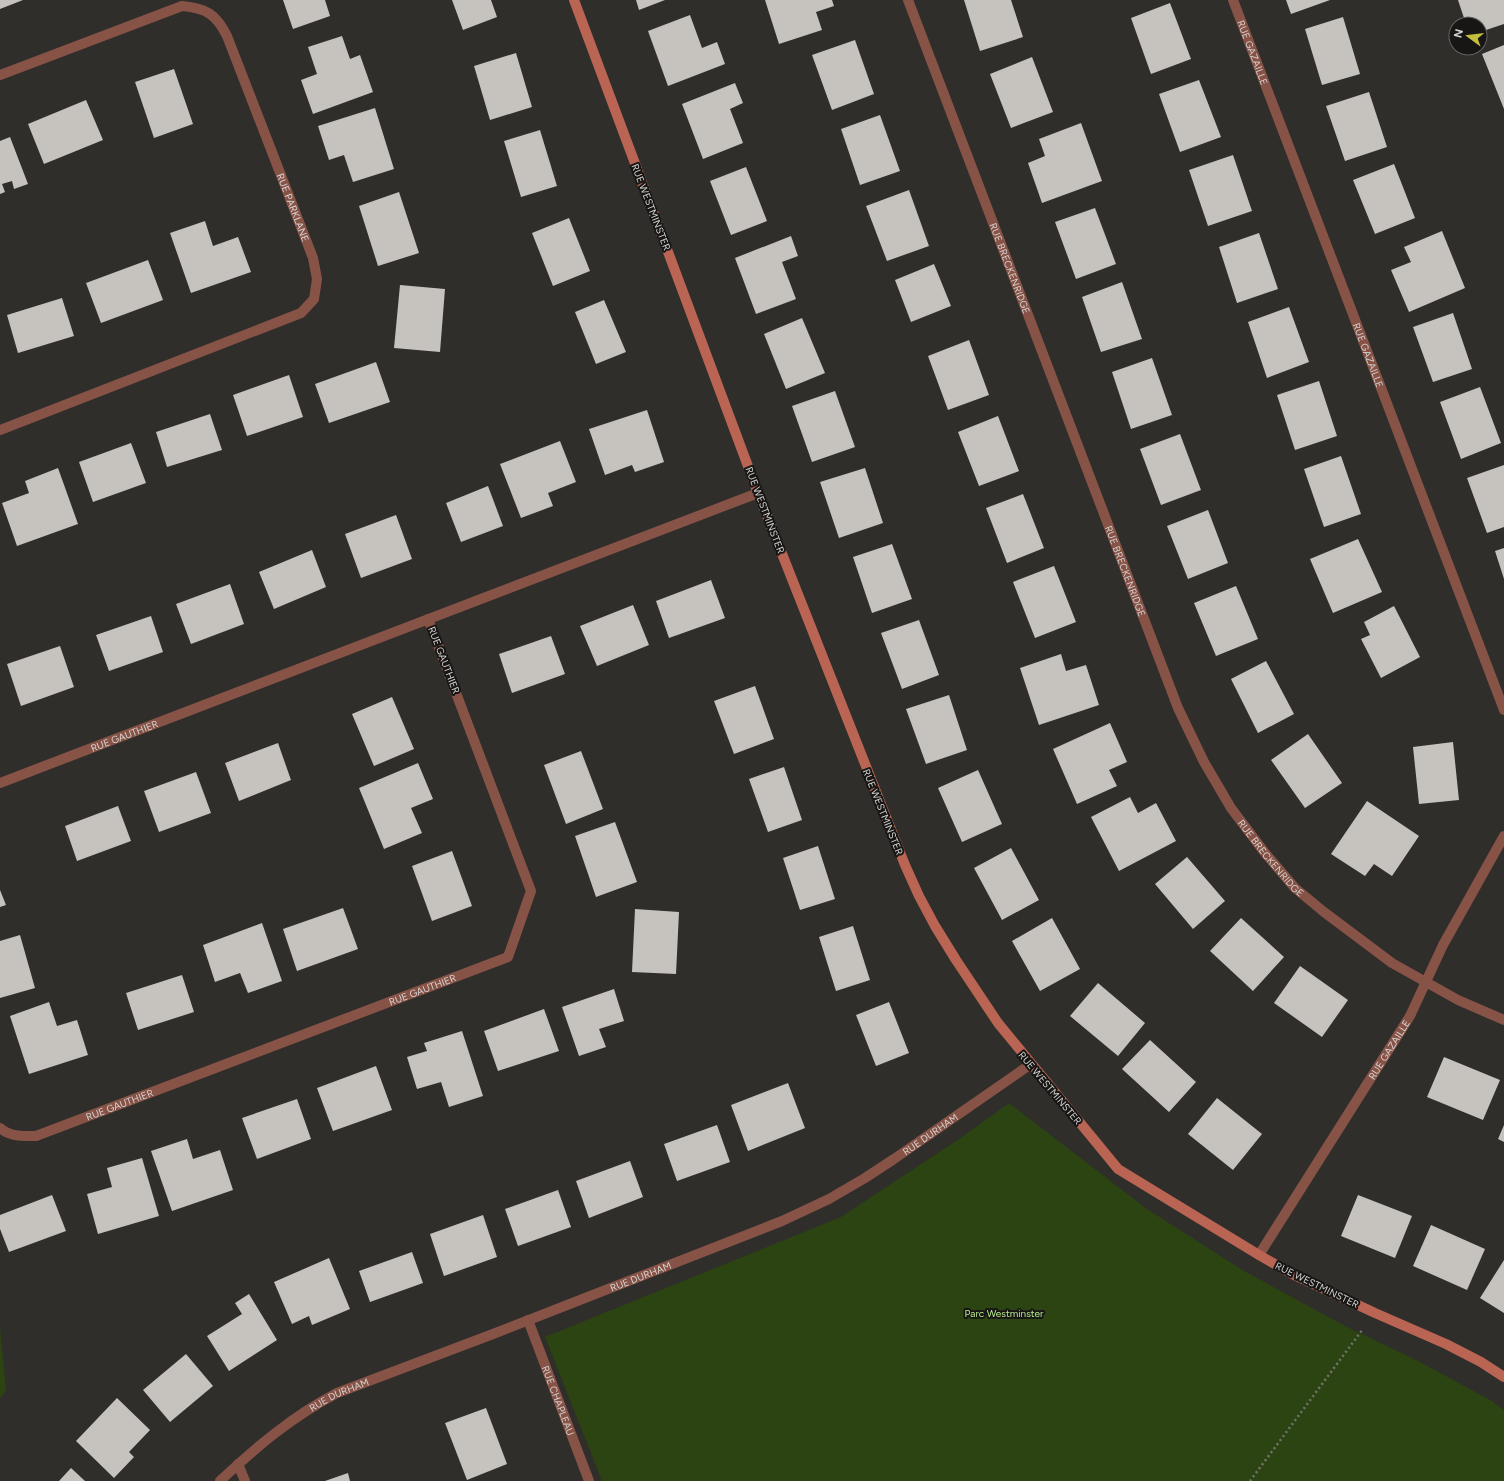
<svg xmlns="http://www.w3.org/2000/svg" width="1504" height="1481" viewBox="0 0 1504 1481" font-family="Figtree,sans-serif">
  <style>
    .green { fill: #2b4411 }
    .building { fill: #c6c3bf }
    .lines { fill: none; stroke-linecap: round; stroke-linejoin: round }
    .path { stroke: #757370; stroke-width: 2.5; stroke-dasharray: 2 3; stroke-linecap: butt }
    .street { stroke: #885347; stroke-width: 10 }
    .secondary { stroke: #ba6553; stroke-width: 10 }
    .labels { text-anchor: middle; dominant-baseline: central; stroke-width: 4; stroke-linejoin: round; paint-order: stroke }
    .street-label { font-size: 10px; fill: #d5d3d1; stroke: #171615 }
    .park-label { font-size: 10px; fill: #b7ea8b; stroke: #171615 }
  </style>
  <rect width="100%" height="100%" fill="#302e2b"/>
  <path class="green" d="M1009 1103 1147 1209 1244 1271 1345 1326 1418 1361 1492 1401 1504 1410V1481H602L545 1337 841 1217 962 1137Z
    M0 1327 6 1390 0 1398Z"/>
  <path class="building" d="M0 0H23L0 9Z
    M283 0H325L330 16 293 29Z
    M452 0H491L497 17 463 30Z
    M636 0H665L639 10Z
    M765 0H832L834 6 816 12 822 30 779 44Z
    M964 0H1011L1023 37 980 51Z
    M1286 0H1330L1291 14Z
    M1458 0H1504V24L1480 32V24H1466Z
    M1170 3 1191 59 1151 74 1131 18Z
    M690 15 702 48 717 42 725 64 668 86 648 31Z
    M1343 17 1360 74 1322 85 1305 29Z
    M342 36 350 59 360 55 373 92 313 114 301 80 317 74 308 47Z
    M855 40 874 94 832 110 812 55Z
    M1504 45V109L1482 54Z
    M516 53 532 107 490 120 474 66Z
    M1032 57 1053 112 1011 128 990 74Z
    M174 69 193 124 154 138 135 82Z
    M1199 80 1221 137 1180 152 1159 94Z
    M735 83 743 103 730 109 743 143 703 159 682 104Z
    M1369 92 1387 147 1345 161 1326 106Z
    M86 100 103 140 44 164 28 124Z
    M375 108 394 169 353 182 344 155 329 160 318 126Z
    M880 115 900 171 860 185 841 129Z
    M1081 123 1102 181 1042 203 1028 163 1045 156 1039 139Z
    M540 130 557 186 521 197 504 141Z
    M10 137 28 184 14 189 12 181 2 184 5 192 0 194V141Z
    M1233 155 1252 211 1208 226 1189 170Z
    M1394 164 1415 218 1375 234 1353 180Z
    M746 167 767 221 731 235 710 181Z
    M909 190 929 246 887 261 866 206Z
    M399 192 419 253 378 266 359 206Z
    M1095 208 1116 264 1076 279 1055 222Z
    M569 218 590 271 553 286 532 233Z
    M205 221 213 246 238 237 251 272 191 293 170 233Z
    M1442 231 1465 288 1409 312 1391 270 1411 262 1404 247Z
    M1259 233 1278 289 1237 303 1219 247Z
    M791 236 798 256 782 262 796 299 756 314 735 258Z
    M148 260 163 300 101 323 86 283Z
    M934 264 951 306 911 322 895 280Z
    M1122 282 1142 339 1101 352 1082 297Z
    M400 285 445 289 440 352 394 348Z
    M62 298 74 336 18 353 7 315Z
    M604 300 626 352 596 364 575 312Z
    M1289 307 1309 362 1267 378 1248 322Z
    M1453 313 1472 369 1433 382 1413 327Z
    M802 318 825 373 786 389 764 334Z
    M969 340 989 395 948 410 928 356Z
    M1152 358 1172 415 1131 429 1112 372Z
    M376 362 390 402 329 423 315 384Z
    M289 375 303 417 247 436 233 395Z
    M1319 381 1337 436 1295 450 1277 395Z
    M1480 387 1501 443 1461 459 1440 402Z
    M835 391 855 447 812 462 792 406Z
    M647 410 664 462 635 472 632 465 605 475 589 429Z
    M210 414 222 450 167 467 156 432Z
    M998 416 1019 471 979 486 958 432Z
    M1180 434 1201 490 1161 505 1140 449Z
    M560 441 576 482 548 493 553 506 521 518 500 464Z
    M131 443 146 483 93 502 79 462Z
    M1341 456 1361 514 1324 527 1304 469Z
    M1504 465V527L1487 533 1467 478Z
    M58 468 78 524 17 546 2 503 29 493 25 481Z
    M865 468 883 523 839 538 820 482Z
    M488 486 503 526 461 542 446 503Z
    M1023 494 1044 548 1007 563 986 508Z
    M1208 510 1228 563 1188 579 1167 526Z
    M396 515 412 559 361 578 345 534Z
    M1358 539 1382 592 1333 613 1310 559Z
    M892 544 912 599 872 613 853 557Z
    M1504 548V579L1495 551Z
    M312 550 326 587 274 609 259 572Z
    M1054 566 1076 622 1035 638 1013 582Z
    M711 580 725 618 669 638 656 601Z
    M230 584 244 624 191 644 176 604Z
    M1236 586 1258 639 1216 656 1194 603Z
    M633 605 649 645 597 666 580 626Z
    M1394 606 1420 657 1381 678 1361 639 1370 635 1364 622Z
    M151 616 163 652 109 671 96 635Z
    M919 620 939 675 902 689 881 633Z
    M551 636 565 674 512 693 499 654Z
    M60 646 74 687 21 706 7 664Z
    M1061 654 1066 671 1086 665 1099 705 1039 725 1020 668Z
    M1266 661 1294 714 1258 733 1231 679Z
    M755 686 774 739 734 754 714 701Z
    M949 695 967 750 926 764 906 709Z
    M392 697 414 749 374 766 352 714Z
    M1110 723 1127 762 1109 770 1117 786 1077 804 1053 749Z
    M1308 734 1342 783 1305 808 1271 760Z
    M1453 742 1459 800 1419 804 1413 747Z
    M278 743 291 780 239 801 225 763Z
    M581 751 603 809 566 824 544 765Z
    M418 763 433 799 411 808 422 833 384 849 359 788Z
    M784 767 802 820 768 832 749 779Z
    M978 770 1002 824 962 842 938 788Z
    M196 772 211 813 159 832 144 791Z
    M1130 797 1138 813 1156 803 1176 841 1119 871 1091 817Z
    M1367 801 1419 836 1392 876 1374 864 1365 876 1331 854Z
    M118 806 131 841 77 861 65 826Z
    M615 822 637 882 596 897 575 836Z
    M818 846 835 899 800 910 783 858Z
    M1011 848 1039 900 1002 920 974 868Z
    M452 851 472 906 432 921 412 866Z
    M1187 857 1225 901 1193 929 1155 884Z
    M0 890 6 905 0 907Z
    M343 908 358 949 297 971 283 929Z
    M635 909 679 912 676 974 632 972Z
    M1052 918 1080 969 1040 991 1012 941Z
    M1241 918 1284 957 1253 991 1210 951Z
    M262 923 282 981 248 993 240 973 215 982 203 945Z
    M853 926 870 980 836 991 819 937Z
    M20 935 35 988 0 998V941Z
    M1300 966 1348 1000 1322 1037 1274 1003Z
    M182 975 194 1012 138 1030 126 993Z
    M1098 983 1145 1023 1118 1056 1070 1016Z
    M614 989 624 1021 599 1029 606 1047 579 1056 562 1007Z
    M49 1002 57 1026 77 1020 88 1055 29 1074 10 1016Z
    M889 1002 909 1053 876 1066 856 1015Z
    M544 1009 559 1051 498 1071 484 1031Z
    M462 1031 483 1096 449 1107 441 1082 417 1089 407 1057 427 1051 424 1043Z
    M1150 1040 1196 1082 1169 1112 1122 1069Z
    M1444 1057 1500 1080 1483 1120 1427 1097Z
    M376 1066 392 1110 333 1131 317 1088Z
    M788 1083 805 1128 748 1151 731 1105Z
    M1217 1098 1262 1134 1233 1170 1188 1134Z
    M297 1099 311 1139 257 1159 242 1118Z
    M717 1125 730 1162 677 1181 664 1144Z
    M1504 1125V1142L1498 1139Z
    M187 1139 193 1159 220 1150 233 1190 172 1211 151 1151Z
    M142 1158 159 1216 98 1234 87 1194 112 1187 107 1168Z
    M630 1161 643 1197 589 1218 576 1181Z
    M558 1190 571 1227 518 1246 505 1209Z
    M52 1195 66 1231 9 1252 0 1229V1215Z
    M1358 1195 1412 1216 1395 1258 1341 1236Z
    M483 1215 497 1257 444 1276 430 1234Z
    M1431 1225 1485 1249 1467 1290 1413 1266Z
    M412 1252 423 1283 370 1302 359 1271Z
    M329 1258 350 1309 312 1325 309 1316 292 1324 274 1282Z
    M1504 1260V1313L1480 1298Z
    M249 1294 277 1340 229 1371 207 1336 242 1314 235 1303Z
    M186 1354 213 1386 170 1422 143 1390Z
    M117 1398 150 1430 129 1452 134 1457 114 1478 76 1441Z
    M486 1408 507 1464 467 1480 445 1423Z
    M71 1468 85 1481H59Z
    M348 1473 350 1481H325Z"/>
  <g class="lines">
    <path class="path" d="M1250 1481 1363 1329"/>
    <g class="street">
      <path id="s1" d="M908 0 1178 708 1204 762 1231 808 1265 853 1295 888 1324 912 1392 963 1458 1000 1504 1020"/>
      <path id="s2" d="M1233 0 1504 710"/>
      <path id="s3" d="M0 75 182 6C206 8 216 14 227 36L313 258 317 279 314 299 301 313 0 430"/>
      <path id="s4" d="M0 783 758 493"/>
      <path id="s5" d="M0 1128C10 1137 23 1136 36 1136L508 957 531 891 428 619"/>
      <path id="s6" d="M1259 1255 1410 1016 1443 945 1504 836"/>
      <path id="s7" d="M528 1320 589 1481"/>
      <path d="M238 1464 245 1481"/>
      <path id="s8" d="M220 1481C256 1447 293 1416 337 1393L493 1334 782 1221 829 1199 865 1178 894 1159 1031 1064"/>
    </g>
    <path class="secondary" d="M574 0 758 493 905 865 919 896 935 926 956 960 998 1023 1118 1169 1259 1255 1292 1274 1375 1313 1446 1344 1481 1362 1504 1377"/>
  </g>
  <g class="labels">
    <g class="street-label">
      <text stroke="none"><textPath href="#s2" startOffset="56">RUE GAZAILLE</textPath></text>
      <text transform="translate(651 207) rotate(69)">RUE WESTMINSTER</text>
      <text stroke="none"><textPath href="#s3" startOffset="436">RUE PARKLANE</textPath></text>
      <text stroke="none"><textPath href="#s1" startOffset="287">RUE BRECKENRIDGE</textPath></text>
      <text stroke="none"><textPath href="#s2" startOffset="380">RUE GAZAILLE</textPath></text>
      <text transform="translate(765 510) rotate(69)">RUE WESTMINSTER</text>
      <text stroke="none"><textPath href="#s1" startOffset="611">RUE BRECKENRIDGE</textPath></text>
      <text transform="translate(444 660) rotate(69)">RUE GAUTHIER</text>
      <text stroke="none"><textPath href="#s4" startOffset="133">RUE GAUTHIER</textPath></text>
      <text transform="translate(883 812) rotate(68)">RUE WESTMINSTER</text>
      <text stroke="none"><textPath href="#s1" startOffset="935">RUE BRECKENRIDGE</textPath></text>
      <text stroke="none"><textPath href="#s5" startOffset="451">RUE GAUTHIER</textPath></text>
      <text stroke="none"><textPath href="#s6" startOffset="243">RUE GAZAILLE</textPath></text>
      <text transform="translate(1050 1088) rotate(50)">RUE WESTMINSTER</text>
      <text stroke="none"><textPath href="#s5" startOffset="127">RUE GAUTHIER</textPath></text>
      <text stroke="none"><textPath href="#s8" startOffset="796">RUE DURHAM</textPath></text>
      <text stroke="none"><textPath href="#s8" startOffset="472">RUE DURHAM</textPath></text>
      <text transform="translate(1317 1285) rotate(26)">RUE WESTMINSTER</text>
      <text stroke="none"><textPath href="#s8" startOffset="148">RUE DURHAM</textPath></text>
      <text stroke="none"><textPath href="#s7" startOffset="86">RUE CHAPLEAU</textPath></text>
    </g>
    <g class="park-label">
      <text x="1004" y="1313">Parc Westminster</text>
    </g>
  </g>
  <g transform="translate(1468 36) rotate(285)"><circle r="19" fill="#171615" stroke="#636260"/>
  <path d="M0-3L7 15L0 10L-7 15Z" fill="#c4bd3e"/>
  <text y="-6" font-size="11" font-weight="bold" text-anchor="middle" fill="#d5d3d1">N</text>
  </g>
</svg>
